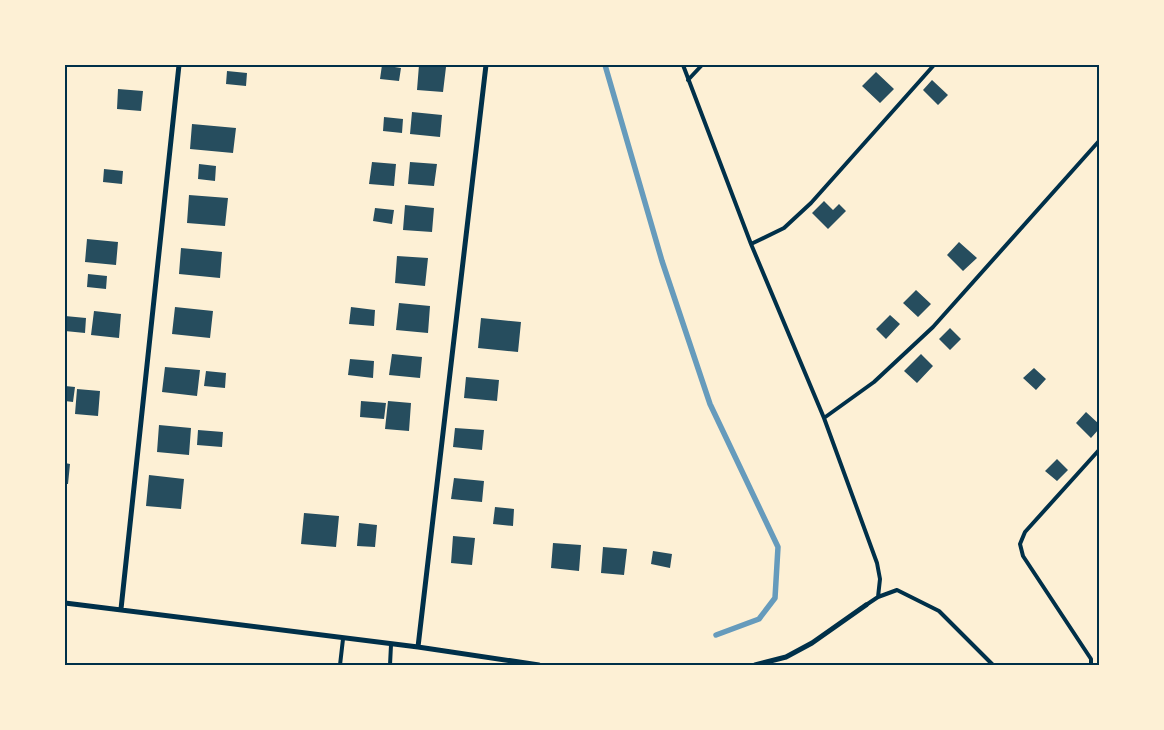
<svg xmlns="http://www.w3.org/2000/svg" width="1164" height="730" viewBox="0 0 1164 730" font-family="'Times New Roman',serif">
  <style>
    .lines { fill: none; stroke-linecap: round; stroke-linejoin: round }
    .stream { stroke: #669bbc; stroke-width: 5.5 }
    .building { fill: #264d5e }
    .service { stroke: #003049; stroke-width: 4 }
    .minor { stroke: #003049; stroke-width: 5 }
    .neatline { fill: none; stroke: #003049; stroke-width: 2 }
  </style>
  <rect width="100%" height="100%" fill="#fdf0d5"/>
  <g class="lines">
    <path class="stream" d="M605 65 662 261 710 404 778 547 775 598 759 619 716 635"/>
  </g>
  <path class="building" d="M382 65 401 68 399 81 380 79Z
    M419 65 446 67 443 92 417 90Z
    M227 71 247 73 246 86 226 84Z
    M876 72 894 89 880 103 862 86Z
    M932 80 948 95 938 105 923 90Z
    M118 89 143 91 141 111 117 109Z
    M412 112 442 115 440 137 410 134Z
    M384 117 403 119 402 133 383 131Z
    M192 124 236 128 233 153 190 149Z
    M372 162 396 164 394 186 369 184Z
    M410 162 437 164 434 186 408 184Z
    M199 164 216 166 215 181 198 179Z
    M104 169 123 171 122 184 103 182Z
    M189 195 228 198 225 226 187 223Z
    M824 201 833 210 839 204 846 211 828 229 812 213Z
    M405 205 434 208 432 232 403 230Z
    M375 208 394 210 392 224 373 221Z
    M87 239 118 242 116 265 85 262Z
    M959 242 977 258 963 271 947 255Z
    M181 248 222 252 220 278 179 274Z
    M397 256 428 258 425 286 395 283Z
    M88 274 107 276 106 289 87 287Z
    M916 290 931 304 918 317 903 303Z
    M399 303 430 306 428 333 396 330Z
    M175 307 213 311 210 338 172 334Z
    M351 307 375 310 374 326 349 324Z
    M94 311 121 314 119 338 91 335Z
    M890 315 900 324 886 339 876 329Z
    M65 316 86 318 85 333 65 331Z
    M481 318 521 322 518 352 478 348Z
    M950 328 961 339 950 350 939 339Z
    M392 354 422 357 420 378 389 375Z
    M921 354 933 366 917 383 904 371Z
    M350 359 374 361 373 378 348 375Z
    M165 367 200 370 197 396 162 392Z
    M1034 368 1046 379 1036 390 1023 378Z
    M206 371 226 373 225 388 204 386Z
    M466 377 499 380 497 401 464 398Z
    M65 386 75 387 73 402 65 401Z
    M77 389 100 391 98 416 75 414Z
    M361 401 386 403 384 419 360 417Z
    M388 401 411 403 409 431 385 429Z
    M1086 412 1099 424V429L1091 438 1076 423Z
    M159 425 191 428 189 455 157 452Z
    M455 428 484 430 482 450 453 447Z
    M198 430 223 432 222 447 197 445Z
    M1057 459 1068 470 1057 481 1045 471Z
    M65 463 70 464 68 484H65Z
    M149 475 184 479 181 509 146 506Z
    M454 478 484 481 482 502 451 499Z
    M495 507 514 509 513 526 493 524Z
    M304 513 339 516 336 547 301 544Z
    M359 523 377 525 375 547 357 546Z
    M453 536 475 538 472 565 451 563Z
    M553 543 581 545 579 571 551 568Z
    M603 547 627 549 624 575 601 573Z
    M653 551 672 554 670 568 651 564Z"/>
  <g class="lines">
    <path class="service" d="M683 65 751 244 824 418 877 563 880 579 878 597
      M688 80 702 65
      M751 244 784 228 811 203 934 65
      M824 418 874 382 933 327 1099 141
      M866 605 878 597 897 590 939 611 993 665
      M340 665 343 639
      M390 665 391 645
      M1091 665V659L1023 556 1020 544 1025 532 1099 450"/>
    <path class="minor" d="M65 603 418 647 539 665
      M121 609 179 65
      M418 647 486 65
      M755 665 786 657 812 643 866 605"/>
  </g>
  <rect width="1164" height="730" fill="none" stroke="#fdf0d5" stroke-width="132"/>
  <rect x="66" y="66" width="1032" height="598" class="neatline"/>
</svg>
